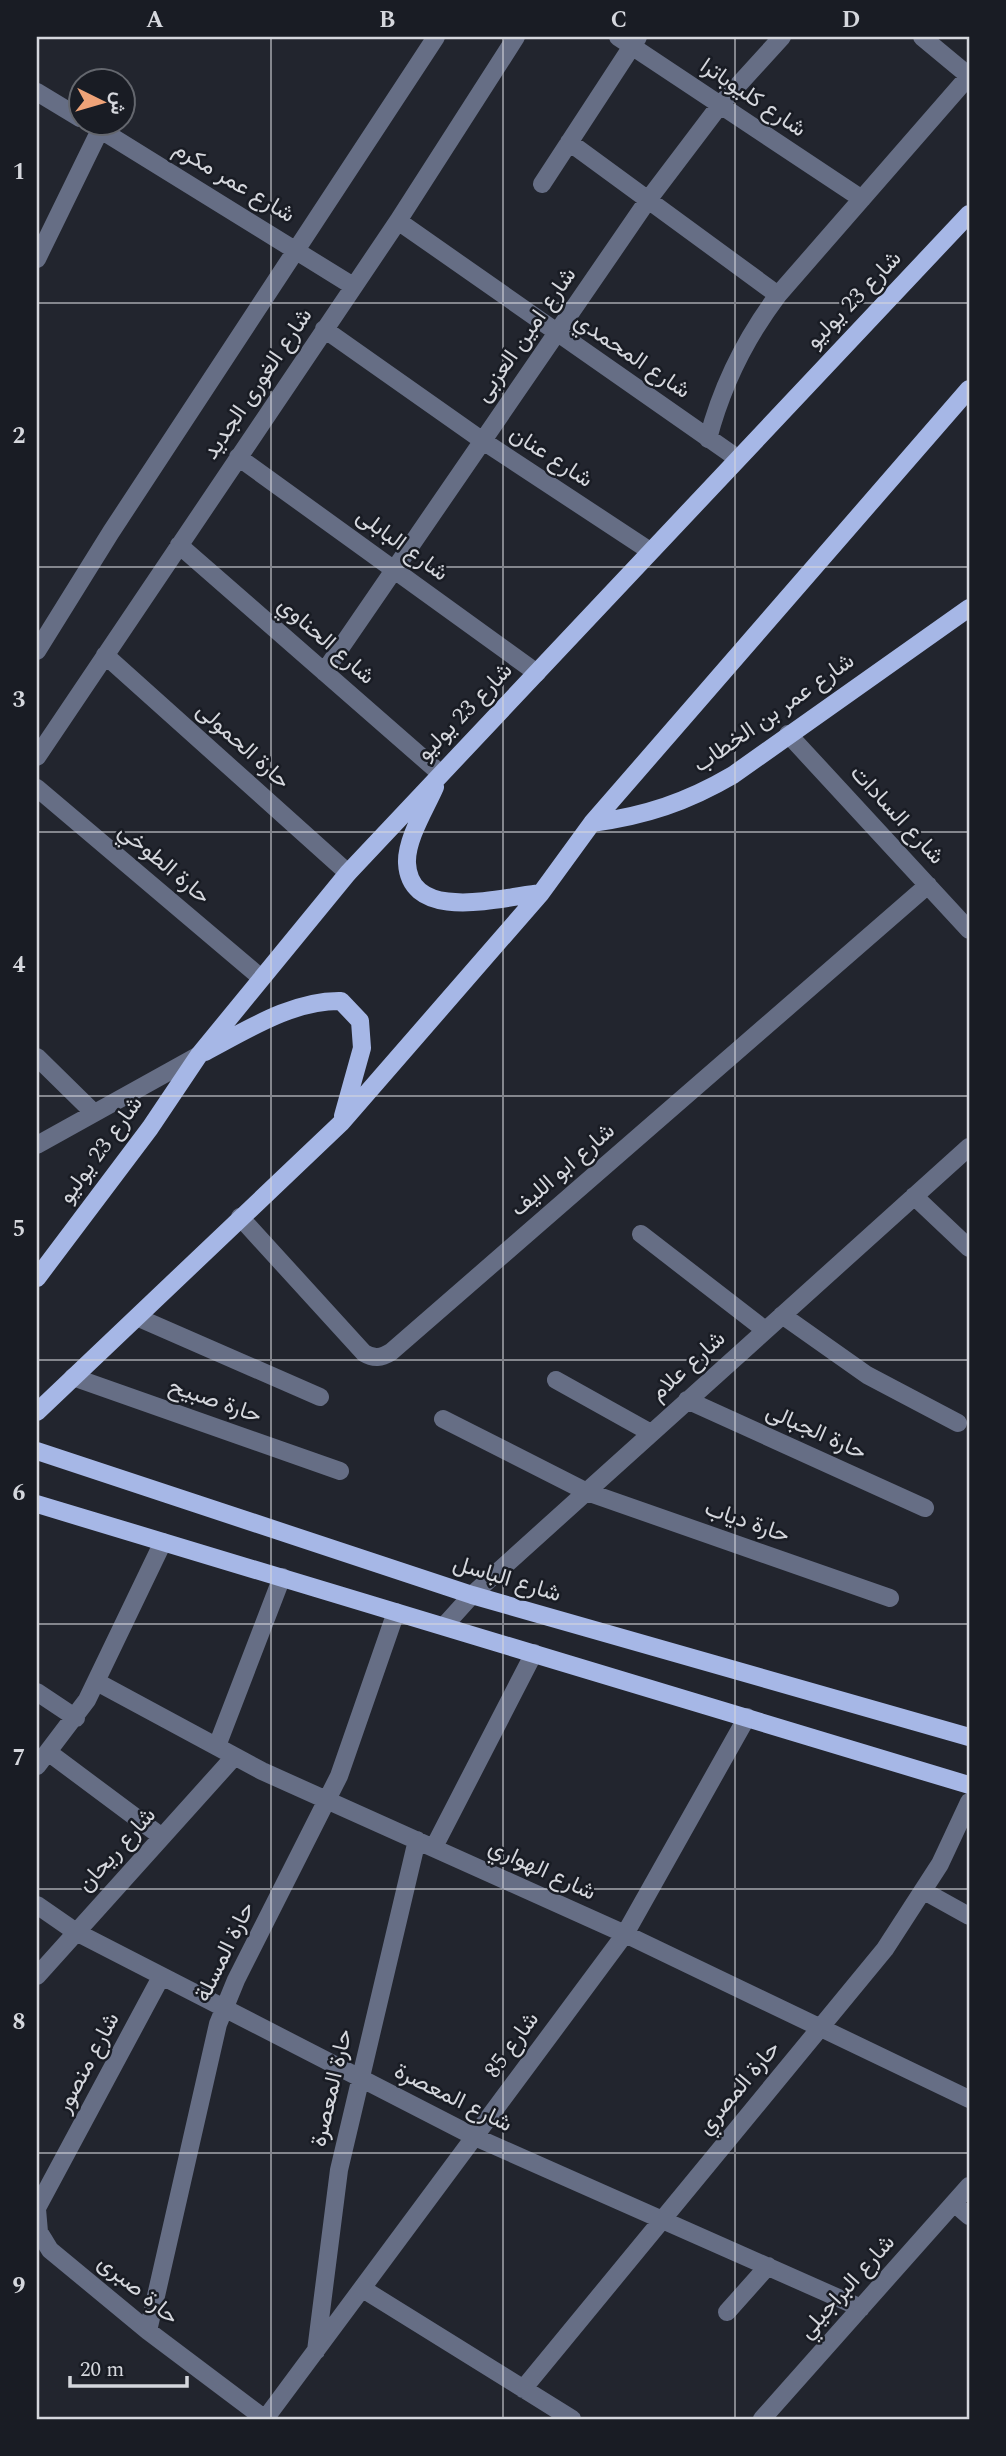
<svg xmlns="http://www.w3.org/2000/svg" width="1006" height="2456" viewBox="0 0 1006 2456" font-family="Spectral,Vazirmatn,serif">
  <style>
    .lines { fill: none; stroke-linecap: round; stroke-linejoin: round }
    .minor { stroke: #666e85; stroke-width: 18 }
    .major { stroke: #a6b7e6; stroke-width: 18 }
    .grid { fill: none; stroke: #d5d7dd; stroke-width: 2; stroke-opacity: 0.55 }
    .labels { text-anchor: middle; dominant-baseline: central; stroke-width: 5; stroke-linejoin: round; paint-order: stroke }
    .street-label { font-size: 23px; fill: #d5d7dd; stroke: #191c24 }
    .neatline { fill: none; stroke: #d5d7dd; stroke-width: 2.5 }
    .grid-label { font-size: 23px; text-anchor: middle; font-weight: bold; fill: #d5d7dd }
  </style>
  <rect width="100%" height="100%" fill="#22252e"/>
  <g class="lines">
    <path class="minor" d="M618 37 862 199
      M922 37 969 76
      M37 92 80 118
      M88 122 353 286
      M569 142 778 295
      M542 184 638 37
      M398 221 737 458
      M37 259 100 130
      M324 329 483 441 650 551
      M708 439C722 385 745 339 778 295L969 76
      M238 457 537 673
      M179 545 441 774
      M37 651 111 532 436 37
      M105 655 348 873
      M324 672 648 200 720 105 782 37
      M788 734 969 930
      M37 757 398 221 516 37
      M37 788 260 977
      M37 1057 93 1112
      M37 1145 199 1055
      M914 1196 969 1248
      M240 1217 364 1353C374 1359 381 1358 391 1352L928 885
      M641 1234 765 1330
      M782 1315 867 1375 958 1423
      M139 1318 320 1397
      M73 1377 340 1471
      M556 1380 651 1433
      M687 1400 925 1508
      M443 1419 587 1492 890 1598
      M444 1626 472 1595 969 1147
      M97 1682 262 1771 625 1934 969 2099
      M37 1692 76 1718
      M217 1746 282 1577
      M48 1752 162 1837
      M37 1766 87 1700 163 1542
      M434 1847 534 1653
      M924 1891 969 1916
      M37 1905 76 1932 475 2137 861 2308
      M37 1976 234 1757
      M954 2203 969 2216
      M37 2208 161 1977
      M37 2209 39 2232 50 2250 148 2331 265 2419
      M363 2289 572 2419
      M727 2312 768 2266
      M148 2331 218 2024 236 1980 339 1776 396 1612
      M316 2351 339 2170 417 1840
      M523 2389 885 1949 940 1864 969 1802
      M265 2419 625 1934 747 1717
      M762 2419 969 2186"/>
    <path class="major" d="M435 787C426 808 406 839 407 863 410 924 503 897 541 893
      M592 823C645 816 687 802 733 775L969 608
      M205 1052C247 1030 293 1000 341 1001L360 1021 362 1048 343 1116
      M37 1278 150 1128 199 1055 348 873 969 214
      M37 1412 341 1123 541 893 592 823 969 389
      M37 1451 472 1595 969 1737
      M37 1504 969 1785"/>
  </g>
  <path class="grid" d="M271 37V2419M503 37V2419M735 37V2419M37 303H969M37 567H969M37 832H969M37 1096H969M37 1360H969M37 1624H969M37 1889H969M37 2153H969"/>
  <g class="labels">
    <g class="street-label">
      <text transform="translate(753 98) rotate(34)">شارع كليوباترا</text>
      <text transform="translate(234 182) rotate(31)">شارع عمر مكرم</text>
      <text transform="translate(854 300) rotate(-46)">شارع 23 يوليو</text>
      <text transform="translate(526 335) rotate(-55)">شارع امين العزبى</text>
      <text transform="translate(632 356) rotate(34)">شارع المحمدي</text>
      <text transform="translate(258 384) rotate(-56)">شارع الغورى الجديد</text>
      <text transform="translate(551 457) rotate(33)">شارع عنان</text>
      <text transform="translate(402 545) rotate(36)">شارع البابلى</text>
      <text transform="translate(326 641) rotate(41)">شارع الحناوي</text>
      <text transform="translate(465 712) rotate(-46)">شارع 23 يوليو</text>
      <text transform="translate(774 713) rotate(-35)">شارع عمر بن الخطاب</text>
      <text transform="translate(243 746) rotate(42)">حارة الحمولى</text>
      <text transform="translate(897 815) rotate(47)">شارع السادات</text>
      <text transform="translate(164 864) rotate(40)">حارة الطوخي</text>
      <text transform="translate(101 1150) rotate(-54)">شارع 23 يوليو</text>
      <text transform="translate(563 1170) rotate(-41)">شارع ابو الليف</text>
      <text transform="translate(688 1366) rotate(-42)">شارع علام</text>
      <text transform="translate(215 1401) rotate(19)">حارة صبيح</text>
      <text transform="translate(816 1432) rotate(24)">حارة الجبالى</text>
      <text transform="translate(747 1522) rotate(19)">حارة دياب</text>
      <text transform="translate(507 1579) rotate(17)">شارع الباسل</text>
      <text transform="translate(117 1850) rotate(-48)">شارع ريحان</text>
      <text transform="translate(542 1870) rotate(25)">شارع الهواري</text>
      <text transform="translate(225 1952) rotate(-64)">حارة المسلة</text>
      <text transform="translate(512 2045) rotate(-54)">شارع 85</text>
      <text transform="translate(88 2063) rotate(-62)">شارع منصور</text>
      <text transform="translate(332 2088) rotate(-77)">حارة المعصرة</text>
      <text transform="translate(739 2088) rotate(-50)">حارة المصري</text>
      <text transform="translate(453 2098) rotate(26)">شارع المعصرة</text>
      <text transform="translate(847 2287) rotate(-48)">شارع البراجيلي</text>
      <text transform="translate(138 2290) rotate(39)">حارة صبرى</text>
    </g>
  </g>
  <rect width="1006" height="2456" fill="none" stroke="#191c24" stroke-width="77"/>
  <g transform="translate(102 102) rotate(95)"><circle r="33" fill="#191c24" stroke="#64676e" stroke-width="2"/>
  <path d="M0-5L12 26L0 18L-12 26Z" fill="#efa378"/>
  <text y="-10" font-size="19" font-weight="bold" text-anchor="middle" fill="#d5d7dd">ش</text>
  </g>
  <path d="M70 2376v10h117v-10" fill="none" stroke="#d5d7dd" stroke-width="3.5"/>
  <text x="80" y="2376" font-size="21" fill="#d5d7dd" stroke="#191c24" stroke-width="5" paint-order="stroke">20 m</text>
  <rect x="38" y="38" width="930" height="2380" class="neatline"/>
  <g class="grid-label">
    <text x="155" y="27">A</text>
    <text x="387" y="27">B</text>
    <text x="619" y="27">C</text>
    <text x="851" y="27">D</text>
    <text x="19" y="179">1</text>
    <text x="19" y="443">2</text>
    <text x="19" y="707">3</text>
    <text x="19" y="972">4</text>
    <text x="19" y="1236">5</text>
    <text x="19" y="1500">6</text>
    <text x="19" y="1765">7</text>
    <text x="19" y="2029">8</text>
    <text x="19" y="2293">9</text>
  </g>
</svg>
